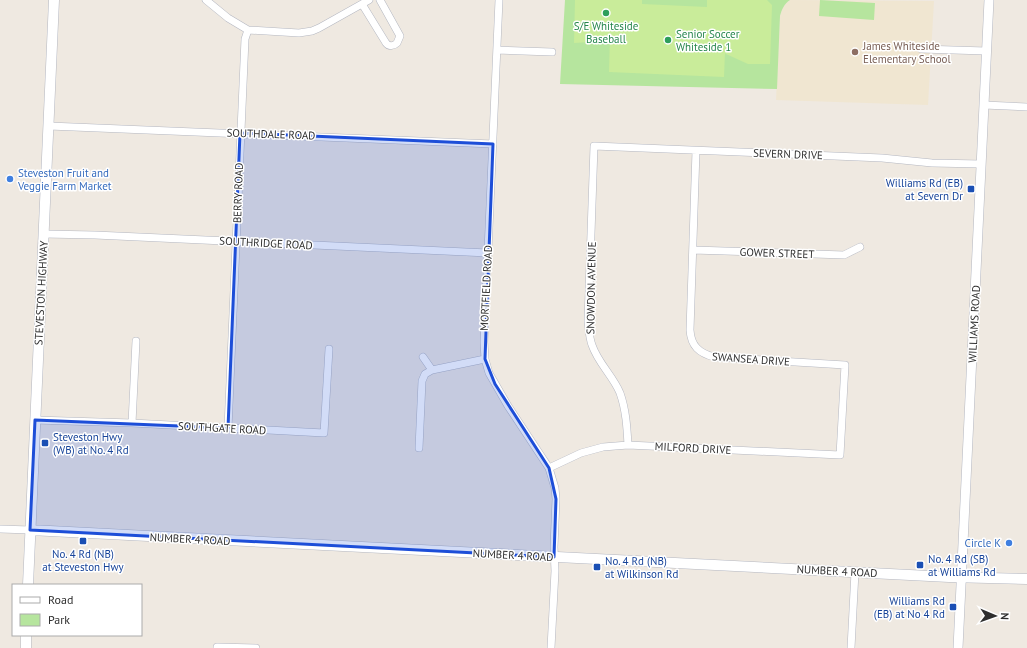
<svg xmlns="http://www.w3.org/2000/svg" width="1027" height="648" viewBox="0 0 1027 648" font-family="'PT Sans',sans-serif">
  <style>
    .education { fill: #f0e6d1 }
    .green { fill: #b6e59e }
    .pitch { fill: #c9ec9a }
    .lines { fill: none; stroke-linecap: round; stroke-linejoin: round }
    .minor-casing { stroke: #b4b7c1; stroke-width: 8 }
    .tertiary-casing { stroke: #b4b7c1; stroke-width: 10 }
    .secondary-casing { stroke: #b4b7c1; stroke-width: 11 }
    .minor { stroke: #fff; stroke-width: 7 }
    .tertiary { stroke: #fff; stroke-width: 9 }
    .secondary { stroke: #fff; stroke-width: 10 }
    .marked { fill: #1d4ed8; fill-opacity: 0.2; stroke: #1d4ed8; stroke-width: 3; stroke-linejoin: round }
    .leisure-dot { fill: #2e9e5b; stroke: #fff; stroke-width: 1.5 }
    .education-dot { fill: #8d6e63; stroke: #fff; stroke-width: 1.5 }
    .shop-dot { fill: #3f7fe0; stroke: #fff; stroke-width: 1.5 }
    .transit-dot { fill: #1a4fb4; stroke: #fff; stroke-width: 1.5 }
    .labels { text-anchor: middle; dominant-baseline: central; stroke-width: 3; stroke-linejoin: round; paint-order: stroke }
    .leisure-label { font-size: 11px; fill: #27864d; stroke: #fff }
    .education-label { font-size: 11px; fill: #785e54; stroke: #fff; text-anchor: start }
    .street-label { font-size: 11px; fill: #2e2e2e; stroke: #fff }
    .shop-label { font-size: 11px; fill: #366cbe; stroke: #fff; text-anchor: start }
    .transit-label { font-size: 11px; fill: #164399; stroke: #fff; text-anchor: start }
  </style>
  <rect width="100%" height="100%" fill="#efe9e1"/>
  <path class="education" d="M790 0 934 1 928 105 776 100 780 16 782 9 786 3Z"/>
  <path class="green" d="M565 0H790C784 4 782 9 780 16L777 89 560 84Z
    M820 0 875 3 874 20 819 16Z"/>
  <path class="pitch" d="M575 0H642V4L707 7V0H767L772 5 770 64H748L726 54 725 52 724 77 609 72 610 37 590 42 574 43Z"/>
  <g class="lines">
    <g class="minor-casing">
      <path id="minor" d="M206 0 228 18 248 30 299 33 312 31 319 28 369 0
        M499 0 484 342 485 359 489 373 508 406 549 468 555 488 556 499 554 547 555 571 551 648
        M362 4 386 43C389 47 394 46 397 43L400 36 380 0
        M921 49 986 51
        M497 50 552 52
        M984 105 1027 107
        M49 126 493 144
        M44 234 95 235 488 253
        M693 250 844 255 860 247
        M423 357 432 370
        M35 420 132 423 324 433 329 349
        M132 423 136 341
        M228 428 245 39 248 30
        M628 445C627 427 626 410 620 393 613 376 598 363 592 345 589 337 589 329 588 321L594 146 882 158 932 163 981 164
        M419 448 422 381 425 374 432 370 485 359
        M549 468 581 453 603 447 628 445 840 455 845 365 714 357C699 353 691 346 690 330L696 151
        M0 529 30 530
        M217 648V647L256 648
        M851 648 855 572"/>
    </g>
    <g class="tertiary-casing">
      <path id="tertiary" d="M958 648 989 0"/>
    </g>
    <g class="secondary-casing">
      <path id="secondary" d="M30 530 949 577 1027 579
        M28 585 54 0
        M26 648V635"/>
    </g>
    <use href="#minor" class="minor"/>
    <use href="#tertiary" class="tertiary"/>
    <use href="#secondary" class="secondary"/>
  </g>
  <path class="marked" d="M240 133 493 144 485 359 495 384 549 468 556 499 554 557 30 530 35 420 228 428Z"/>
  <g class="leisure-dot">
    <circle cx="606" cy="13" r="4"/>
    <circle cx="668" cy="40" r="4"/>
  </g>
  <circle class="education-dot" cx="855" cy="52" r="4"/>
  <g class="shop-dot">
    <circle cx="10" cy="179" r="4"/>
    <circle cx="1009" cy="543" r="4"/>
  </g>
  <g class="transit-dot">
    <rect x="967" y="185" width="8" height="8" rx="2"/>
    <rect x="41" y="439" width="8" height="8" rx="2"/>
    <rect x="79" y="537" width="8" height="8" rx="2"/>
    <rect x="916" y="561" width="8" height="8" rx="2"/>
    <rect x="593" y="563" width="8" height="8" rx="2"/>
    <rect x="949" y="603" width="8" height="8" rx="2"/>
  </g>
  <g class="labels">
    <g class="leisure-label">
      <text x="606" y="26">S/E Whiteside<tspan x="606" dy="13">Baseball</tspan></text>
      <text x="676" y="34" text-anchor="start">Senior Soccer<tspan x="676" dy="13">Whiteside 1</tspan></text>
    </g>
    <g class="education-label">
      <text x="863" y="46">James Whiteside<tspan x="863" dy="13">Elementary School</tspan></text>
    </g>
    <g class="street-label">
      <text transform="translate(271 134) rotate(2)">SOUTHDALE ROAD</text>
      <text transform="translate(788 154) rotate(2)">SEVERN DRIVE</text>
      <text transform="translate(238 193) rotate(-88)">BERRY ROAD</text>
      <text transform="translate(266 243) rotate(3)">SOUTHRIDGE ROAD</text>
      <text transform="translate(777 253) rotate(2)">GOWER STREET</text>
      <text transform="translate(486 288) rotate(-87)">MORTFIELD ROAD</text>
      <text transform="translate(591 288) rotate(-89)">SNOWDON AVENUE</text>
      <text transform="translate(41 293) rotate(-87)">STEVESTON HIGHWAY</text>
      <text transform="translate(974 324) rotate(-87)">WILLIAMS ROAD</text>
      <text transform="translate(751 359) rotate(4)">SWANSEA DRIVE</text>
      <text transform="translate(222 428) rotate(3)">SOUTHGATE ROAD</text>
      <text transform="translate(693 448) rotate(3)">MILFORD DRIVE</text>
      <text transform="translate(190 539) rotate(3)">NUMBER 4 ROAD</text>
      <text transform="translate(513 555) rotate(3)">NUMBER 4 ROAD</text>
      <text transform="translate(837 571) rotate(3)">NUMBER 4 ROAD</text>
    </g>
    <g class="shop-label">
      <text x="18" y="173">Steveston Fruit and<tspan x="18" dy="13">Veggie Farm Market</tspan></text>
      <text x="1001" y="543" text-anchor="end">Circle K</text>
    </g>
    <g class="transit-label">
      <text x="963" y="183" text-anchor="end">Williams Rd (EB)<tspan x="963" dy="13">at Severn Dr</tspan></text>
      <text x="53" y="437">Steveston Hwy<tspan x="53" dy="13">(WB) at No. 4 Rd</tspan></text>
      <text x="83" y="554" text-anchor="middle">No. 4 Rd (NB)<tspan x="83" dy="13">at Steveston Hwy</tspan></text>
      <text x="928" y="559">No. 4 Rd (SB)<tspan x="928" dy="13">at Williams Rd</tspan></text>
      <text x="605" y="561">No. 4 Rd (NB)<tspan x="605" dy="13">at Wilkinson Rd</tspan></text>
      <text x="945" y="601" text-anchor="end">Williams Rd<tspan x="945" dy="13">(EB) at No 4 Rd</tspan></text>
    </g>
  </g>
  <rect x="12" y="584" width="130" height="52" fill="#ffffff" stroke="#ababab"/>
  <rect x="20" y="597" width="20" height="6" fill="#ffffff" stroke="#ababab"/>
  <text x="48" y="604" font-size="12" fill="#2e2e2e">Road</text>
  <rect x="20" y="614" width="20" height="12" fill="#b6e59e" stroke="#ababab"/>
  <text x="48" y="624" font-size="12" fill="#2e2e2e">Park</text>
  <g transform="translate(995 616) rotate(92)" stroke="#ffffff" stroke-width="3" paint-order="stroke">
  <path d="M0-3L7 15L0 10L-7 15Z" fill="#2e2e2e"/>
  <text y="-6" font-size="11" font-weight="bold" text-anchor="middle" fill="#2e2e2e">N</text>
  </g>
</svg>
